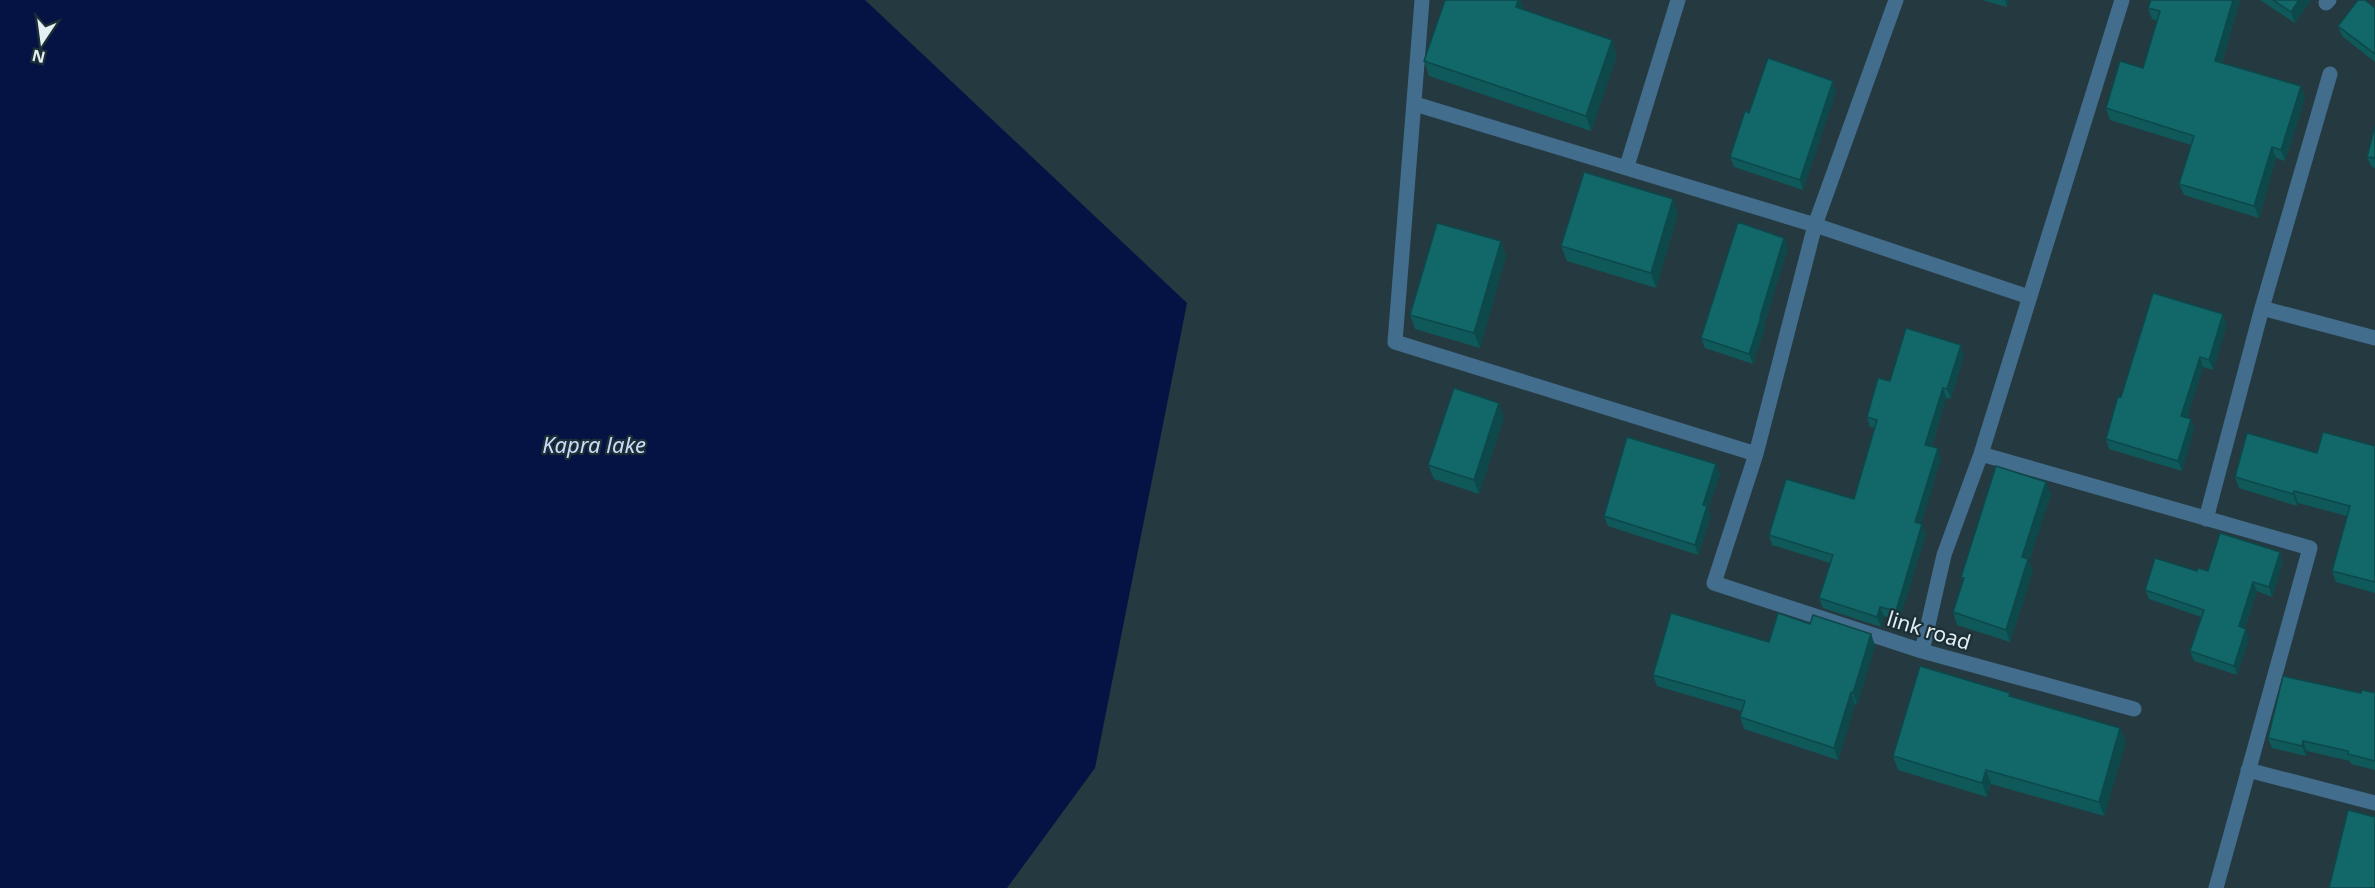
<svg xmlns="http://www.w3.org/2000/svg" width="2375" height="888" viewBox="0 0 2375 888" font-family="'Noto Sans',sans-serif">
  <style>
    .water { fill: #041343 }
    .lines { fill: none; stroke-linecap: round; stroke-linejoin: round }
    .street { stroke: #436d8d; stroke-width: 15 }
    .wall { fill: #0f595a }
    .shaded-wall { fill: #0d484a }
    .building { fill: #126769; stroke: #0d484a; stroke-width: 1.5 }
    .labels { text-anchor: middle; dominant-baseline: central; stroke-width: 4.5; stroke-linejoin: round; paint-order: stroke }
    .street-label { font-size: 21px; fill: #e3eff3; stroke: #1b2f35 }
    .water-label { font-size: 22px; font-style: italic; fill: #cadafb; stroke: #1b2f35 }
  </style>
  <rect width="100%" height="100%" fill="#253940"/>
  <path class="water" d="M0 0H865L1187 303 1095 768 1007 888H0Z"/>
  <g class="lines">
    <path class="street" d="M1422 0 1395 342 1756 454
      M1896 0 1815 225 1756 454 1714 583 1922 651 2134 709
      M2326 3 2329 0
      M1415 104 1815 225 2029 297
      M1627 166 1678 0
      M2262 308 2375 338
      M1981 454 2310 548 2216 888
      M2206 519 2262 308 2330 74
      M1922 651 1944 555 1981 454 2122 0
      M2248 770 2375 803"/>
  </g>
  <path class="wall" d="M1445 0H1520L1524 10 1617 55 1591 131 1429 76 1424 61Z
    M1982 0H2009L2007 7Z
    M2240 0 2222 63 2301 86 2305 98 2285 161 2276 158 2259 218 2184 195 2179 184 2191 145 2110 120 2106 108 2143 68 2157 21 2152 19 2148 8Z
    M2260 0H2311L2295 23Z
    M2375 8V62L2342 36 2338 26Z
    M1836 91 1803 190 1734 167 1730 157 1749 113Z
    M2375 126V168L2371 166 2367 157Z
    M1678 213 1656 288 1567 261 1561 246Z
    M1501 241 1506 256 1480 348 1415 329 1410 315Z
    M1788 248 1764 325 1765 327 1753 364 1705 348 1701 338Z
    M2227 324 2213 370 2203 367 2187 418 2191 419 2194 429 2182 471 2109 449 2106 439 2121 397Z
    M1964 355 1951 399 1946 398 1932 446 1941 458 1921 524 1926 534 1899 621 1884 616 1881 627 1823 608 1819 598 1830 563 1772 545 1769 535 1854 499 1875 428 1870 427 1867 417 1890 381Z
    M1504 417 1479 494 1434 479 1428 465Z
    M2375 446V593L2336 582 2332 571 2347 516 2298 503 2297 506 2239 488 2235 477 2317 453Z
    M1716 464 1720 474 1708 509 1711 516 1698 555 1608 526 1604 516Z
    M2051 494 2029 561 2033 571 2010 642 1957 625 1953 612 1963 581 1961 577Z
    M2280 552 2283 562 2272 597 2257 591 2245 628 2249 638 2237 675 2194 661 2190 651 2201 617 2149 599 2145 590 2197 571H2208Z
    M1810 624 1871 634 1875 646 1857 705 1855 704 1838 760 1744 729 1740 717 1742 711 1657 686 1653 675 1769 642Z
    M2361 693H2375V770L2351 764 2350 761 2307 751 2306 756 2272 748 2268 738Z
    M2011 696 2120 728 2126 742 2104 816 1991 784 1987 797 1898 770 1893 756Z"/>
  <path class="shaded-wall" d="M1518 0H1520L1524 12 1516 7Z
    M2005 0H2009L2007 7Z
    M2233 0H2240L2219 72 2215 61Z
    M2299 0H2311L2295 23 2291 12Z
    M1612 40 1617 55 1591 131 1586 116Z
    M1833 81 1836 91 1803 190 1800 180Z
    M2301 86 2305 98 2285 161 2281 150Z
    M2272 147 2276 158 2259 218 2254 206Z
    M1673 199 1678 213 1656 288 1651 273Z
    M1784 238 1788 248 1764 325 1765 327 1753 364 1749 354 1760 317Z
    M1501 241 1506 256 1480 348 1474 333Z
    M2223 314 2227 324 2213 370 2209 360Z
    M1961 345 1964 355 1951 399 1947 389Z
    M2200 357 2203 367 2185 426 2181 416Z
    M1943 388 1946 398 1929 455 1925 445Z
    M1499 403 1504 417 1479 494 1474 480Z
    M2191 419 2194 429 2182 471 2178 461Z
    M1938 448 1941 458 1919 532 1915 522Z
    M1716 464 1720 474 1708 509 1711 516 1698 555 1695 545 1703 505Z
    M2046 482 2051 494 2029 561 2033 571 2010 642 2006 630 2022 557Z
    M2294 491 2298 503 2297 506 2293 494Z
    M1922 524 1926 534 1899 621 1896 611Z
    M2280 552 2283 562 2272 597 2269 587Z
    M2253 582 2257 591 2242 636 2239 626Z
    M1880 607 1884 616 1881 627 1877 617Z
    M2246 629 2249 638 2237 675 2234 666Z
    M1871 634 1875 646 1857 705 1853 693Z
    M1851 692 1855 704 1838 760 1834 748Z
    M2120 728 2126 742 2104 816 2099 802Z
    M2303 741 2307 751 2306 756 2302 746Z
    M1986 770 1991 784 1987 797 1982 783Z"/>
  <path class="building" d="M1445 0H1518L1516 7 1612 40 1586 116 1424 61Z
    M2151 0H2233L2215 61 2301 86 2281 150 2272 147 2254 206 2179 184 2194 136 2106 108 2120 61 2143 68 2160 11 2148 8Z
    M2273 0H2299L2291 12Z
    M2358 0H2365L2375 8V54L2338 26Z
    M1768 58 1833 81 1800 180 1730 157 1745 111 1749 113Z
    M2375 126V158L2367 157Z
    M1584 172 1673 199 1651 273 1561 246Z
    M1738 222 1784 238 1760 317H1761L1749 354 1701 338Z
    M1437 223 1501 241 1474 333 1410 315Z
    M2153 293 2223 314 2209 360 2200 357 2181 416 2191 419 2178 461 2106 439 2118 396 2121 397Z
    M1906 328 1961 345 1947 389 1943 388 1925 445 1938 448 1915 522 1922 524 1896 611 1880 607 1877 617 1819 598 1833 555 1769 535 1786 479 1854 499 1877 420 1867 417 1878 378 1890 381Z
    M1454 388 1499 403 1474 480 1428 465Z
    M2323 432 2375 446V582L2332 571 2350 506 2294 491 2293 494 2235 477 2247 433 2317 453Z
    M1627 437 1716 464 1703 505 1707 506 1695 545 1604 516Z
    M1996 466 2046 482 2022 557 2028 559 2006 630 1953 612 1964 578 1961 577Z
    M2220 533 2280 552 2269 587 2253 582 2239 626 2246 629 2234 666 2190 651 2204 610 2145 590 2155 558 2197 571 2198 568 2208 571Z
    M1671 613 1769 642 1778 613 1810 624 1813 615 1871 634 1853 693 1851 692 1834 748 1740 717 1745 701 1653 675Z
    M1920 666 2010 693 2009 696 2120 728 2099 802 1986 770 1982 783 1893 756Z
    M2283 676 2361 693 2362 690 2375 693V761L2348 754V751L2303 741 2302 746 2268 738Z
    M2348 810 2375 817V888H2329Z"/>
  <g class="labels">
    <g class="street-label">
      <text transform="translate(1929 630) rotate(17)">link road</text>
    </g>
    <g class="water-label">
      <text x="594" y="444">Kapra lake</text>
    </g>
  </g>
  <g transform="translate(42 42) rotate(193)" stroke="#1b2f35" stroke-width="4.5" paint-order="stroke">
  <path d="M0-4.5L10 22L0 15L-10 22Z" fill="#e3eff3"/>
  <text y="-9" font-size="16" font-weight="bold" text-anchor="middle" fill="#e3eff3">N</text>
  </g>
</svg>
